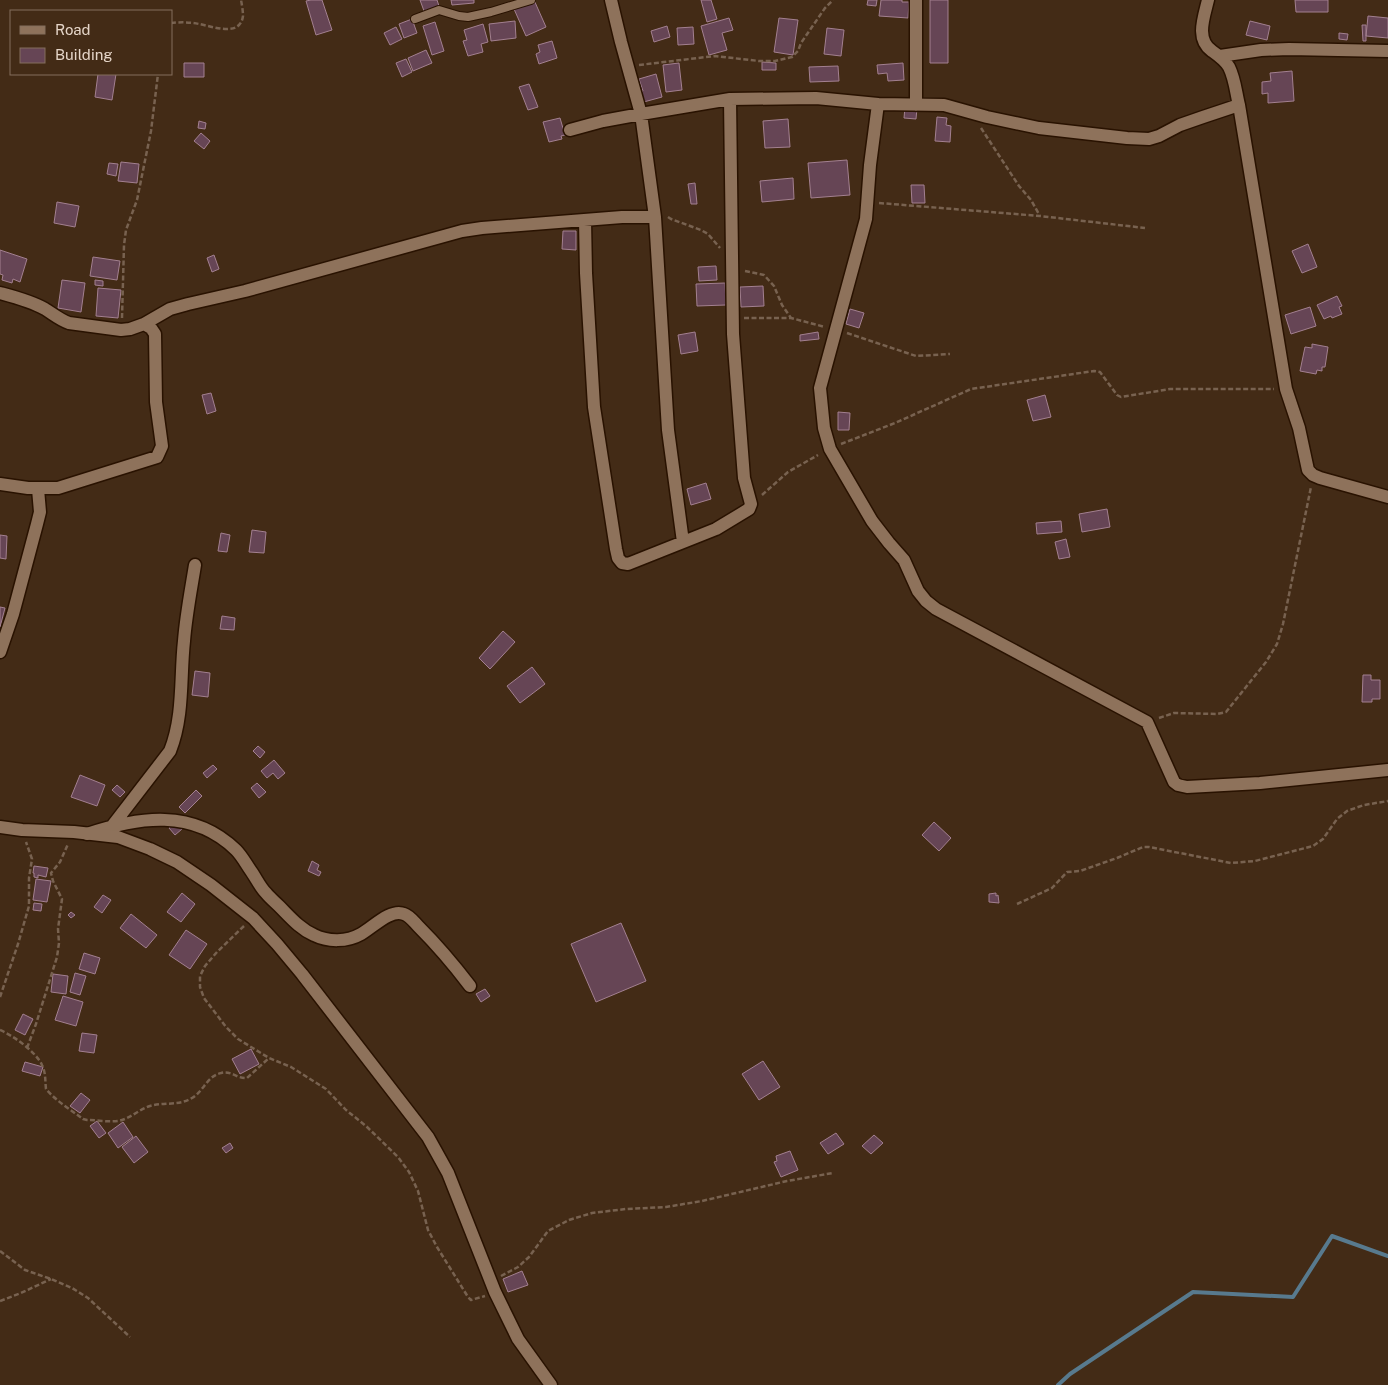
<svg xmlns="http://www.w3.org/2000/svg" width="1388" height="1385" viewBox="0 0 1388 1385" font-family="'Public Sans',sans-serif">
  <style>
    .lines { fill: none; stroke-linecap: round; stroke-linejoin: round }
    .stream { stroke: #587a8e; stroke-width: 4 }
    .building { fill: #664555; stroke: #a38090 }
    .service-casing { stroke: #291200; stroke-width: 10 }
    .minor-casing { stroke: #291200; stroke-width: 15 }
    .tertiary-casing { stroke: #291200; stroke-width: 15 }
    .path { stroke: #786250; stroke-width: 2.5; stroke-dasharray: 5 2.5; stroke-linecap: butt }
    .service { stroke: #8e725b; stroke-width: 8 }
    .minor { stroke: #8e725b; stroke-width: 12 }
    .tertiary { stroke: #8e725b; stroke-width: 12 }
  </style>
  <rect width="100%" height="100%" fill="#432b16"/>
  <g class="lines">
    <path class="stream" d="M1058 1385 1070 1374 1193 1292 1293 1297 1332 1236 1388 1256"/>
  </g>
  <path class="building" d="M311 0H322L332 30 316 35 306 1Z
    M420 0H437L439 6 424 11Z
    M451 0H474V3L452 5Z
    M534 0 546 27 526 36 514 9Z
    M701 0H711L717 19 707 22Z
    M868 0H877L876 6 867 5Z
    M881 0H902V2H909L908 18 879 16Z
    M930 0H948V63H930Z
    M1295 0H1328V12H1296Z
    M1368 16 1388 18V38L1366 36Z
    M729 18 733 30 722 33 727 50 709 55 701 26Z
    M779 18 798 20 793 55 774 52Z
    M412 19 417 33 404 38 399 24Z
    M515 21 516 38 491 41 489 24Z
    M1250 21 1270 26 1267 40 1246 35Z
    M435 22 444 51 432 55 423 26Z
    M483 24 488 42 481 44 483 52 468 56 463 41 467 40 464 30Z
    M1362 25H1366V41H1363Z
    M667 26 670 37 654 42 651 31Z
    M396 27 402 39 390 45 384 33Z
    M693 27 694 44 678 45 677 28Z
    M827 28 844 30 841 56 824 54Z
    M1339 33 1348 34 1347 40 1339 39Z
    M552 41 557 58 539 64 536 54 540 52 538 45Z
    M426 50 432 63 413 71 408 58Z
    M406 59 412 72 402 77 396 63Z
    M762 62 776 63V70H762Z
    M184 63H204V77H184Z
    M679 63 682 90 666 92 663 65Z
    M903 63 904 80 888 81 887 73 878 74 877 65Z
    M838 66 839 81 810 82 809 67Z
    M1292 71 1294 101 1268 103V93L1262 94V82L1271 81 1270 73Z
    M98 74H116L112 100 95 97Z
    M656 74 662 97 640 103 637 93 643 91 639 79Z
    M529 84 538 107 528 110 519 87Z
    M905 107 917 108 916 119 904 118Z
    M937 117 947 118 946 125 951 126 950 142 935 141Z
    M560 118 565 135 561 136 562 139 549 142 543 122Z
    M788 119 790 147 765 148 763 121Z
    M199 121 206 123 205 129 198 128Z
    M201 133 210 141 204 149 194 141Z
    M847 160 850 195 811 198 808 163Z
    M121 162 139 164 137 183 118 181Z
    M109 163 118 164 116 176 107 174Z
    M793 178 794 199 762 202 760 181Z
    M695 183 697 204H691L688 184Z
    M911 185H924L925 203H912Z
    M57 202 79 206 75 227 54 223Z
    M563 231H576V250L562 249Z
    M1308 244 1317 267 1302 273 1292 251Z
    M0 250 27 259 20 282 13 279 12 283 2 280 3 275 0 274Z
    M214 255 219 269 212 272 207 258Z
    M93 257 120 261 117 280 90 276Z
    M716 266 717 280 699 281 698 267Z
    M62 280 85 283 81 312 58 308Z
    M95 280 103 281V286L95 285Z
    M725 283 726 305 697 306 696 284Z
    M763 286 764 306 741 307 740 287Z
    M98 288 121 290 118 318 96 316Z
    M1337 296 1342 306 1339 307 1342 314 1332 318 1331 316 1324 319 1317 305Z
    M1310 307 1316 326 1291 334 1285 315Z
    M850 309 864 313 859 328 846 324Z
    M695 332 698 351 681 354 678 335Z
    M818 332 819 339 800 341V335Z
    M1312 344 1328 347 1325 367H1322V371L1317 370 1316 374 1300 371 1305 347 1312 348Z
    M211 393 216 411 207 414 202 395Z
    M1045 395 1051 417 1033 421 1027 400Z
    M838 412 850 413 849 430H838Z
    M706 483 711 499 691 505 687 489Z
    M1107 509 1110 527 1082 532 1079 514Z
    M1061 521 1062 532 1037 534 1036 523Z
    M252 530 266 532 264 553 249 552Z
    M221 533 230 535 227 552 218 551Z
    M0 535 7 536 6 559 0 558Z
    M1066 539 1070 557 1059 559 1055 542Z
    M0 607 5 608 0 627Z
    M222 616 235 618 234 630 220 629Z
    M503 631 515 642 490 669 479 658Z
    M532 667 545 684 520 703 507 686Z
    M195 671 210 673 208 697 192 695Z
    M1363 675H1371V680H1380V699H1372V702H1362Z
    M258 746 265 752 260 758 253 751Z
    M274 760 285 773 278 779 273 773 267 778 261 771Z
    M213 765 217 769 207 778 203 773Z
    M80 775 105 785 97 806 71 797Z
    M257 783 266 792 259 798 251 788Z
    M117 785 125 792 120 797 112 790Z
    M196 790 202 796 185 813 179 807Z
    M175 822 182 829 175 835 169 828Z
    M934 822 951 838 939 851 922 835Z
    M312 861 319 865 317 870 321 872 319 876 308 871Z
    M34 866 48 868 46 877 38 875V878L34 877V873H33Z
    M36 879 51 881 47 902 33 900Z
    M182 893 195 904 181 922 167 912Z
    M996 893V896L998 895 999 903 989 902V894Z
    M103 895 111 900 102 913 94 907Z
    M34 903 42 904 41 911 33 910Z
    M71 912 75 915 71 918 68 915Z
    M131 914 157 935 146 948 120 928Z
    M621 923 646 981 596 1002 571 944Z
    M186 930 207 944 190 969 169 955Z
    M84 953 100 958 95 974 79 969Z
    M75 973 86 976 80 995 70 992Z
    M53 974 68 976 66 994 51 992Z
    M485 989 490 996 481 1002 476 994Z
    M63 996 83 1002 76 1026 55 1020Z
    M23 1014 33 1019 25 1035 15 1030Z
    M82 1033 97 1035 94 1053 79 1051Z
    M251 1049 259 1064 240 1074 232 1059Z
    M763 1061 780 1087 759 1100 742 1074Z
    M25 1062 43 1067 40 1076 22 1071Z
    M81 1093 90 1100 80 1113 70 1106Z
    M97 1121 106 1133 99 1138 90 1126Z
    M123 1122 133 1137 118 1148 108 1133Z
    M836 1133 844 1144 828 1154 820 1143Z
    M874 1135 883 1143 871 1154 862 1146Z
    M136 1136 148 1152 134 1163 122 1147Z
    M230 1143 233 1148 226 1153 222 1148Z
    M790 1151 798 1170 781 1177 774 1162 777 1161 776 1156Z
    M522 1271 528 1285 508 1292 503 1279Z"/>
  <g class="lines">
    <g class="service-casing">
      <path id="service" d="M415 19 439 10 459 16 468 17 491 12 531 0"/>
    </g>
    <g class="minor-casing">
      <path id="minor" d="M611 0 621 42 641 114 655 217 668 430 683 542
        M916 0V105
        M1208 0C1204 17 1195 39 1212 51 1219 56 1225 60 1229 67 1235 79 1236 93 1239 105L1286 389 1299 428 1308 470 1313 475 1320 478 1388 497
        M1220 56 1261 50 1289 49 1388 51
        M878 104 870 165 866 219 820 388 824 428 830 449 872 521 889 543 904 560 918 591 926 601 936 609 1147 722 1174 782 1178 785 1187 787 1260 783 1388 770
        M570 130 603 121 641 114 730 99 816 98 878 104 944 105 987 117 1039 128 1127 138 1149 139 1159 136 1180 125 1203 117 1239 105
        M585 220 586 273 594 407 616 549 618 558 622 563 628 564 716 529 749 509 751 504 744 478 733 334 730 99
        M0 293C15 297 31 301 45 309 53 314 60 320 69 323L121 330 130 329 144 324 170 309 188 304 245 291 462 231 482 228 622 217H655
        M0 484 28 488H58L157 457 162 446 156 402 155 334 151 328 144 324
        M0 652 13 614 37 524 40 512 38 489
        M113 825 170 751C184 716 180 677 184 641 186 615 191 590 195 565
        M87 834C138 817 193 808 236 850 242 856 246 864 251 871 256 878 260 887 266 893 270 898 275 902 279 906 290 917 300 929 314 935 328 942 347 942 361 934 372 928 391 908 404 914 410 916 414 922 418 926 437 945 454 965 470 986"/>
    </g>
    <g class="tertiary-casing">
      <path id="tertiary" d="M0 827 22 830 74 832 118 837 150 849 177 862 211 885 253 918 277 944 302 974 428 1137 448 1173 495 1292 518 1339 551 1385"/>
    </g>
    <path class="path" d="M171 23C180 22 190 22 199 24 212 26 240 38 243 16 243 11 242 5 241 0
      M639 65 715 56 759 61H775L792 57 798 51 801 43 825 8 833 0
      M981 128 1019 186 1031 200 1040 216
      M879 203 1040 216 1145 228
      M668 217 671 219 701 230 708 234 720 248
      M745 271 764 275 774 286 782 305 791 318
      M122 318 124 245 126 230 137 200 151 131 158 74
      M744 318H791L825 327
      M847 333 916 356 950 354
      M841 444 895 423 971 389 1094 371 1100 372 1117 395 1121 397 1170 389H1274
      M762 495 788 472 818 455
      M1159 718 1174 713 1217 714 1226 712 1266 662 1277 644 1283 624 1311 487
      M1017 904 1052 888 1067 872 1080 871 1117 858 1143 847H1149L1231 863 1255 861 1313 846 1323 839 1337 819 1347 811 1364 805 1388 801
      M244 926 217 952 205 966 200 976V987L204 998 226 1027 238 1039 269 1058 291 1067 326 1089 346 1110 366 1126 398 1157 409 1172 418 1191 428 1230 437 1247 468 1297 471 1300 485 1296
      M0 997 18 944 29 906V878L32 859 26 842
      M0 1030C14 1036 36 1052 42 1065 46 1073 45 1081 46 1089 56 1101 71 1110 83 1119L87 1120C98 1120 112 1123 122 1120 132 1117 140 1109 150 1106 164 1102 179 1106 192 1098 204 1091 207 1076 221 1073 231 1070 237 1079 247 1078L269 1058
      M27 1048 36 1024 57 957 59 943 58 929 62 899 53 881 51 873 60 862 68 844
      M0 1251 25 1270 51 1279 72 1288 88 1298 130 1337
      M501 1276 518 1267 529 1257 548 1231 569 1220 592 1213 626 1209 666 1207 702 1201 787 1181 833 1173
      M0 1301 21 1293 51 1279"/>
    <use href="#service" class="service"/>
    <use href="#minor" class="minor"/>
    <use href="#tertiary" class="tertiary"/>
  </g>
  <rect x="10" y="10" width="162" height="65" fill="#432b16" stroke="#846f5d"/>
  <rect x="20" y="26" width="25" height="8" fill="#8e725b" stroke="#846f5d"/>
  <text x="55" y="35" font-size="15" fill="#e5d5c8">Road</text>
  <rect x="20" y="48" width="25" height="15" fill="#664555" stroke="#846f5d"/>
  <text x="55" y="60" font-size="15" fill="#e5d5c8">Building</text>
</svg>
